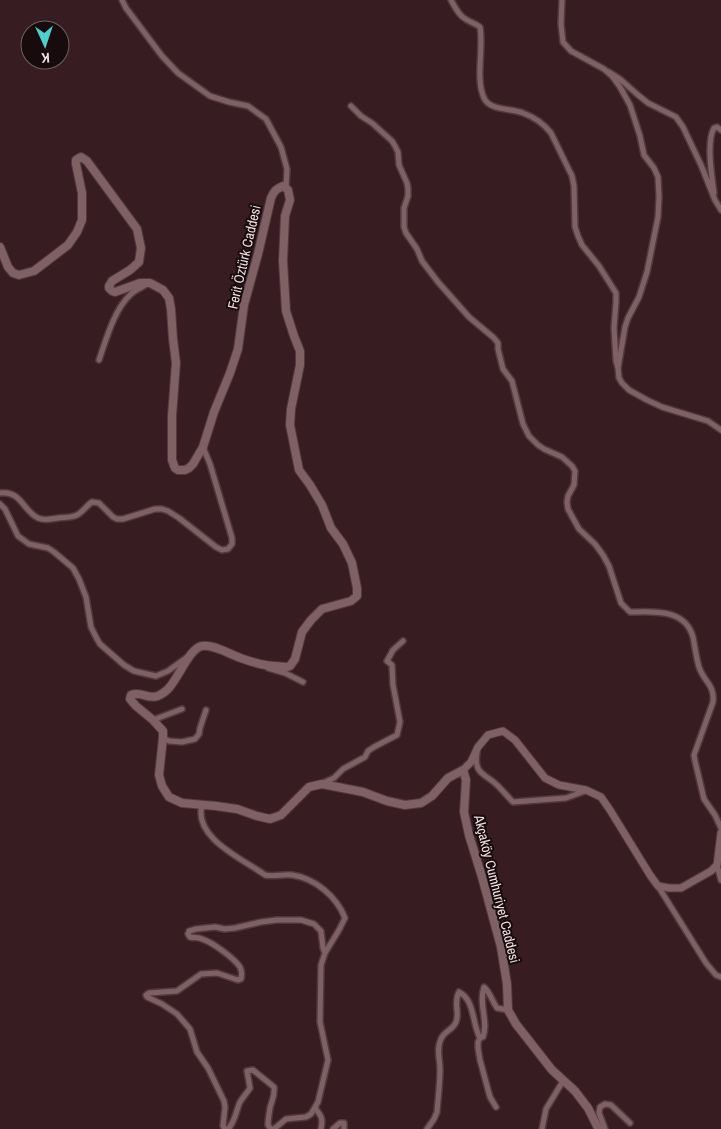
<svg xmlns="http://www.w3.org/2000/svg" width="721" height="1129" viewBox="0 0 721 1129" font-family="'Archivo Narrow',sans-serif">
  <style>
    .lines { fill: none; stroke-linecap: round; stroke-linejoin: round }
    .minor-casing { stroke: #503a3f; stroke-width: 8 }
    .tertiary-casing { stroke: #503a3f; stroke-width: 9 }
    .secondary-casing { stroke: #503a3f; stroke-width: 10 }
    .minor { stroke: #7f6064; stroke-width: 5 }
    .tertiary { stroke: #7f6064; stroke-width: 7 }
    .secondary { stroke: #7f6064; stroke-width: 8 }
    .labels { text-anchor: middle; dominant-baseline: central; stroke-width: 4; stroke-linejoin: round; paint-order: stroke }
    .street-label { font-size: 14px; fill: #f3e0e2; stroke: #170b0d }
  </style>
  <rect width="100%" height="100%" fill="#371d22"/>
  <g class="lines">
    <g class="minor-casing">
      <path id="minor" d="M122 0 126 8 162 56 178 73 210 96 229 102 248 106 266 119 281 147 287 169 286 188
        M451 0C455 7 458 14 464 18 469 22 475 23 480 27 484 49 475 78 484 98 490 111 511 108 523 113 534 117 544 124 551 133L572 176 574 186 575 227 578 236 582 245 599 266 616 293V302L614 328 616 361 618 368
        M562 0 561 24 563 42 571 51 604 69 612 76 620 87 630 105 640 136 644 155 654 168 658 177 659 197 658 217 647 272 639 297 628 318 625 327 618 368 619 378 622 383 629 390 647 400 662 407 708 421 721 430
        M609 72 620 79 638 95 648 103 676 117 683 127 701 165 715 200 721 210
        M351 106 361 116 372 123 392 141 395 146 398 152 399 165 407 183 408 189V196L404 208V227L406 233 417 249 422 261 438 282 469 317 494 338 498 343V349L503 369 512 381 523 424 529 436 538 445 544 449 562 457 572 466 575 471 574 485 568 496 567 502 568 509 579 529 595 544 603 555 609 566 621 603 630 612C653 612 685 608 693 637 695 647 696 657 699 667 704 682 715 685 713 702L694 755 695 761 704 799 715 815 721 828
        M714 193C712 177 706 142 714 128L717 127 721 130
        M99 360C106 340 114 310 130 295 135 290 141 288 147 284
        M0 493C21 490 23 511 38 518 44 521 51 519 58 518 64 517 71 518 77 515 83 512 87 505 92 502L99 503 113 517 117 519H123L155 509H162L168 511 179 518 216 547 222 550 228 549 232 544V538L210 464 203 447
        M0 504 5 509 18 536 29 544 48 548 54 552 73 568 79 579 86 597 91 627 97 639 100 644 124 665 134 671 156 676 168 671 186 658
        M268 668 285 673 303 682
        M153 720 182 709
        M163 738 169 741 182 742 195 739 199 734 200 728 206 710
        M477 753C473 775 487 774 499 787 504 792 508 797 513 802L566 798 585 791
        M323 783 334 778 343 769 365 757 368 751 374 747 397 735 400 722 393 685 392 665 387 661 393 650 403 641
        M202 805C193 838 243 859 265 875 274 877 283 874 292 875 315 878 337 897 345 918L339 930 325 953 321 965 320 1022 328 1060 318 1102 311 1114 306 1117 286 1119 274 1129
        M717 865 721 880
        M658 886 706 963 716 975 721 977
        M480 1038 478 1042V1048L480 1060 490 1097 496 1107
        M315 1108C322 1117 323 1118 321 1129
        M225 1129 223 1126 225 1107 224 1101 208 1068 197 1052 190 1029 177 1014 162 1004 147 997 146 995 149 993 177 991 201 974 217 973 238 980 241 979C242 975 242 971 240 967 234 958 212 942 202 939 198 937 194 938 190 937L188 934 189 931 196 929 215 927 225 929 235 928 261 922 277 920H301L314 924 321 931 323 948 325 953
        M228 1129C235 1122 236 1111 240 1102 243 1097 247 1093 250 1088L247 1071 253 1070 274 1087C275 1096 272 1100 270 1108 269 1114 268 1120 268 1125L271 1129
        M333 1129 340 1123H344V1129
        M427 1129 434 1119 437 1112C438 1098 440 1084 440 1069 440 1059 436 1049 441 1039 444 1031 453 1030 456 1022 460 1012 453 1003 459 992 475 1000 472 1024 480 1038L483 1037C489 1022 478 1004 484 987 490 992 492 1001 497 1008L508 1010
        M542 1129 546 1109 563 1081
        M605 1129 599 1113 600 1107 605 1104 611 1105 630 1123"/>
    </g>
    <g class="tertiary-casing">
      <path id="tertiary" d="M463 770 471 762 478 747 488 735 503 731 515 740 545 778 559 785 586 790 601 797 610 810 650 875 658 886 669 888H681L711 871 717 865 721 833"/>
    </g>
    <g class="secondary-casing">
      <path id="secondary" d="M0 247 8 267 13 273 19 275 34 271 68 245 77 232 82 220V193L76 164V160L81 157 87 161 137 229 141 248 139 262 130 270 112 281 109 286V288L112 291 115 292 140 283H150L163 290 169 298 171 309 173 339 176 363 172 416V460L175 468 178 470H185L189 468 193 464 203 447 214 412 230 373 238 349 244 305 258 254 271 198C274 191 276 189 283 186L288 190 290 200 285 216 283 261 286 311 294 336 300 351V365L291 409 290 425 299 470 310 485 322 505 331 528 343 544 352 563 357 588V596L351 601 322 609 311 620 302 632 295 659 290 666 287 667C278 666 268 666 260 664 253 662 245 660 238 657 227 653 213 644 202 646 189 648 178 680 167 690 150 705 145 690 131 695L130 699 136 706 153 720 163 731V738L159 775 162 786 169 797 182 803 216 806 237 809 257 816 270 819 281 815 309 787 322 784 363 792 387 801 405 805 421 803 432 796 448 778 463 770 466 780 464 812 469 835 482 877 501 947 507 984 508 1010 516 1024 552 1070 575 1091 588 1108 597 1126 600 1129"/>
    </g>
    <use href="#minor" class="minor"/>
    <use href="#tertiary" class="tertiary"/>
    <use href="#secondary" class="secondary"/>
  </g>
  <g class="labels">
    <g class="street-label">
      <text transform="translate(244 257) rotate(-77)">Ferit Öztürk Caddesi</text>
      <text transform="translate(497 889) rotate(76)">Akçaköy Cumhuriyet Caddesi</text>
    </g>
  </g>
  <g transform="translate(45 45) rotate(177)"><circle r="24" fill="#170b0d" stroke="#6f6062"/>
  <path d="M0-4L9 19L0 12L-9 19Z" fill="#53cdc9"/>
  <text y="-8" font-size="14" font-weight="bold" text-anchor="middle" fill="#f3e0e2">K</text>
  </g>
</svg>
